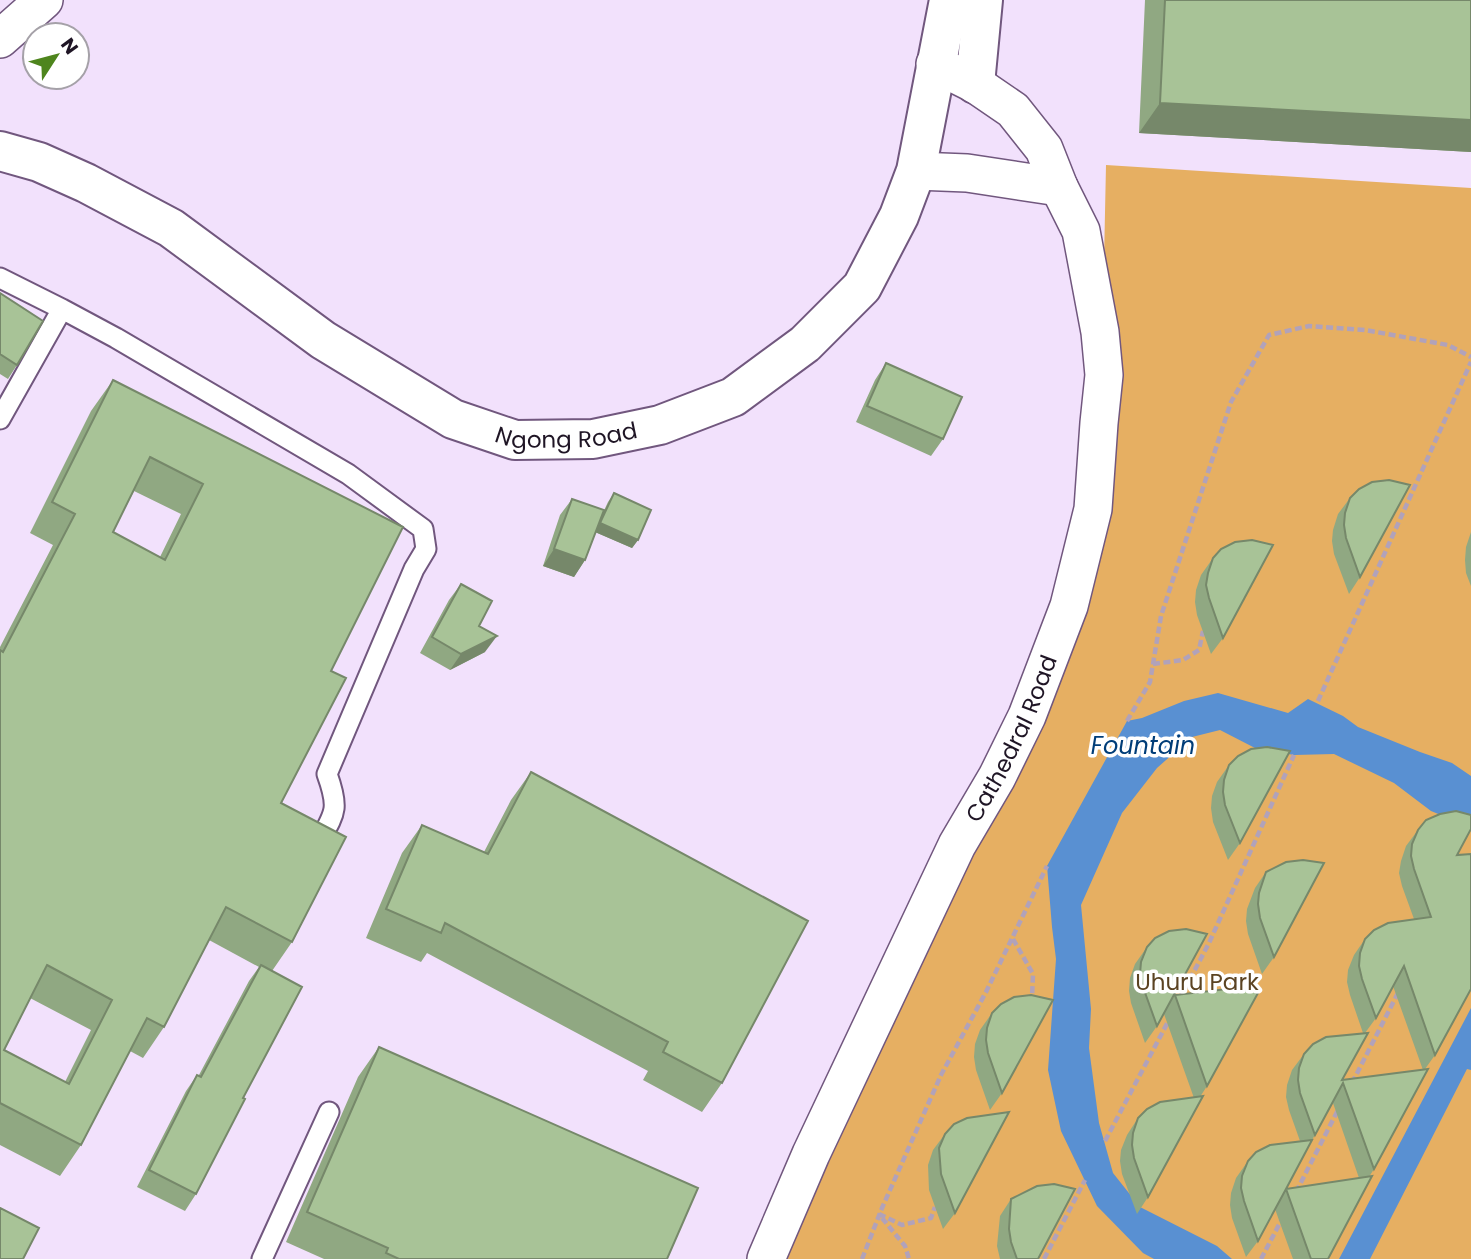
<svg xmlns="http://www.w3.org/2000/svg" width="1471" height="1259" viewBox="0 0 1471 1259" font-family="Poppins,sans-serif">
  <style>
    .green { fill: #e6af62 }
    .water { fill: #5990d2 }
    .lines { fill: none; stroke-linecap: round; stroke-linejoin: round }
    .service-casing { stroke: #71577e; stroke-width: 23 }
    .minor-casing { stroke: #71577e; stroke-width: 40 }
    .secondary-casing { stroke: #71577e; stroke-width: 42 }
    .path { stroke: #b1a2ba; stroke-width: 4.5; stroke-dasharray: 7 3.5; stroke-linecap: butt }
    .service { stroke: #fff; stroke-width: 19 }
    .minor { stroke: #fff; stroke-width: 37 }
    .secondary { stroke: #fff; stroke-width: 38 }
    .wall { fill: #90a882; fill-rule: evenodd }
    .shaded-wall { fill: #76886a }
    .building { fill: #a8c397; stroke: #76886a; stroke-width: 2; fill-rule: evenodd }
    .labels { text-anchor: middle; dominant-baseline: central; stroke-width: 7; stroke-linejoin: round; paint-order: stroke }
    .street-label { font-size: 23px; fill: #1f1525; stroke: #fff }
    .park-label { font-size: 23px; fill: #5b4322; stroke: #fff }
    .water-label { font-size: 24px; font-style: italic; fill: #003d78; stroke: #fff }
  </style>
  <rect width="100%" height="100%" fill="#f2e1fc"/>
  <path class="green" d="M1106 165 1471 188V1259H768L1069 606 1101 405Z"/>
  <path class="water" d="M1218 693 1288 713 1308 699 1343 716 1358 727 1420 752 1452 763 1471 776V831L1458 822 1431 811 1394 783 1334 754 1294 755 1255 748 1220 730 1192 737 1157 768 1122 813 1081 905 1091 1009 1089 1048 1099 1123 1113 1173 1140 1207 1217 1246 1232 1259H1154L1143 1253 1097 1206 1061 1131 1048 1070 1056 959 1052 927 1047 866 1127 721 1142 718 1184 701Z
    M1471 1008V1070L1467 1069 1370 1259H1339Z"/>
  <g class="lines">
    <g class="service-casing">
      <path id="service" d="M0 278 62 309
        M0 419 62 309 116 338 348 474 423 529 426 549 414 569 327 774C340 810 335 813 317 845
        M262 1259 329 1112"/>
    </g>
    <g class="minor-casing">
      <g id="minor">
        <path d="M0 39 44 0"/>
        <path d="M916 171 967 173 1059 187"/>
        <path id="s1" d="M766 1259 811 1154 957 845 997 777 1027 716 1069 606 1093 509 1099 423 1104 375 1100 332 1081 231 1059 187 1044 149 1013 110 975 84 935 64"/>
      </g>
    </g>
    <g class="secondary-casing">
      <g id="secondary">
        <path d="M975 84 983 0"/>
        <path id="s2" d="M0 151 39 162 86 183 171 228 323 340 453 419 515 440 593 439 660 425 733 397 805 344 862 287 899 216 916 171 949 0"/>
      </g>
    </g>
    <path class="path" d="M1153 664 1183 660 1199 650 1203 631
      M1318 701 1471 362
      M1127 721 1150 682 1161 616 1231 402 1269 335 1309 326 1365 330 1448 345 1471 357
      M1013 939 1033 974 1032 998
      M1180 998 1209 943 1294 755
      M1352 1083 1399 991
      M1105 1141 1170 1018
      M1296 1192 1338 1110
      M879 1214 902 1225 931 1218 935 1207
      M882 1218 905 1246 909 1259
      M862 1259 882 1208 941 1075 986 992 1047 866
      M1044 1259 1085 1180
      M1261 1259 1282 1219"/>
    <use href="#service" class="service"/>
    <use href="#minor" class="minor"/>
    <use href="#secondary" class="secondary"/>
  </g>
  <path class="wall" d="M1145 0H1471V152L1139 133Z
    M0 293 17 365 8 379 0 374Z
    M886 363 943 439 931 456 856 422 875 380Z
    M113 380 403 527 331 671 281 803 292 942 272 971 243 1098 196 1194 185 1211 137 1187 186 1091 197 1075H199L249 981 259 967 209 940 164 1027 143 1058 130 1051 81 1145 60 1176 0 1145V647L53 545 30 533 91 411ZM134 491 181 514 160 557 113 532ZM30 998 91 1030 65 1082 4 1050Z
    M614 493 638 540 632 548 595 532 585 560 574 577 543 566 560 515 572 499 600 519 608 502Z
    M1350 498 1360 577 1349 594 1334 554 1332 541 1333 530 1338 514Z
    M1471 532V586L1466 573 1465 560 1466 547Z
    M1213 558 1223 638 1211 654 1197 615 1195 602 1196 590 1201 575Z
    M461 584 485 652 450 670 420 653 449 600Z
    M1229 765 1240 843 1228 860 1213 822 1211 808 1212 796 1217 782Z
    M531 772 722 1083 702 1112 643 1080 648 1071 427 953 421 962 366 938 402 853 422 825 484 852 511 800Z
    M1418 830 1457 855 1435 1055 1425 1069 1374 1169 1369 1177 1328 1259H1293L1275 1209 1258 1241 1246 1257 1232 1218 1230 1205 1231 1193 1236 1178 1248 1161 1300 1141 1289 1110 1286 1097 1287 1085 1292 1070 1304 1054 1363 1033 1350 995 1347 982 1348 970 1354 955 1365 939 1414 919 1402 886 1399 873 1401 861 1406 846ZM1393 986 1423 1070 1342 1080 1365 1033 1376 1018ZM1333 1103 1359 1178 1286 1189 1312 1140Z
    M1266 872 1274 957 1262 974 1248 934 1246 921 1247 909 1255 888Z
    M1147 947 1170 1002 1175 995 1207 1086 1200 1097 1148 1197 1137 1214 1122 1174 1120 1161 1121 1150 1127 1135 1138 1118 1194 1098 1164 1014 1157 1026 1145 1043 1131 1003 1129 991 1130 978 1135 964Z
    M992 1013 1002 1093 990 1110 976 1070 974 1057 975 1044 980 1030Z
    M379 1047 667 1259H324L286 1242 358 1077Z
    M945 1134 955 1213 943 1229 929 1190 928 1165 933 1150Z
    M1011 1199 1038 1259H1000L997 1246 1000 1216Z"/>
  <path class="shaded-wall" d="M1160 103 1471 120V152L1139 133Z
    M600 523 638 540 632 548 595 532Z
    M554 549 585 560 574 577 543 566Z
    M497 636 485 652 450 670 461 654Z"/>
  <path class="building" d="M1165 0H1471V120L1160 103Z
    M0 293 43 321 17 365 0 354Z
    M886 363 962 397 943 439 867 406Z
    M113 380 403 527 331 671 346 678 281 803 346 837 292 942 226 907 164 1027 147 1018 81 1145 0 1103V650L3 652 75 514 52 502ZM150 457 203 484 165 560 113 532ZM47 965 112 1000 69 1084 4 1050Z
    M1389 480 1410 485 1360 577 1346 538 1344 525 1345 513 1350 498 1359 489 1372 482Z
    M614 493 651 510 638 540 600 523Z
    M572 499 604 510 585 560 554 549Z
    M1252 540 1273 545 1223 638 1209 598 1206 585 1208 573 1213 558 1221 549 1235 542Z
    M461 584 492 601 479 626 497 636 461 654 432 637Z
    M1267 747 1290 751 1240 843 1225 805 1223 792 1224 780 1229 765 1238 756 1251 749Z
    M531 772 808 921 722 1083 663 1052 668 1042 445 923 441 933 386 909 422 825 488 854Z
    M1456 811 1471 815V829L1457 855 1471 854V989L1435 1055 1404 966 1376 1018 1362 979 1359 966 1360 953 1365 939 1374 930 1388 923 1431 917 1414 869 1411 856 1412 844 1418 830 1426 820 1440 814Z
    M1303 860 1324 863 1274 957 1260 918 1258 904 1259 893 1266 872 1286 862Z
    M1186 929 1207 934 1157 1026 1143 987 1140 974 1141 962 1147 947 1155 938 1169 931Z
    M261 965 302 987 243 1098 245 1099 196 1194 149 1170 197 1075 201 1077Z
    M1236 988 1258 993 1207 1086 1175 995Z
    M1031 995 1053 1000 1002 1093 988 1053 986 1040 987 1028 992 1013 1001 1004 1014 997Z
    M1368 1033 1342 1080 1428 1069 1374 1169 1343 1083 1315 1135 1300 1093 1298 1080 1299 1068 1304 1054 1313 1044 1326 1037Z
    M379 1047 698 1188 667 1259H399L386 1253 388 1248 307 1212Z
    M1203 1096 1148 1197 1134 1158 1132 1145 1133 1133 1138 1118 1147 1109 1160 1102Z
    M1009 1112 955 1213 941 1174 939 1148 945 1134 954 1124 967 1118Z
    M1312 1140 1286 1189 1372 1176 1328 1259H1311L1286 1189 1258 1241 1244 1201 1241 1188 1242 1176 1248 1161 1256 1152 1270 1145Z
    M1054 1184 1075 1189 1038 1259H1017L1011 1242 1009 1229 1011 1199 1037 1186Z
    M0 1208 39 1228 23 1259H0Z"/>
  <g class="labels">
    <g class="street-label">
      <text stroke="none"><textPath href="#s2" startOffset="646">Ngong Road</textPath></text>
      <text stroke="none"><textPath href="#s1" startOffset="576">Cathedral Road</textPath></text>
    </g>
    <g class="park-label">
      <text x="1197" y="982">Uhuru Park</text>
    </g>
    <g class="water-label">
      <text x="1143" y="745">Fountain</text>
    </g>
  </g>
  <g transform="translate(56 56) rotate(54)"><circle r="33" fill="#ffffff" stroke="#a5a1a8" stroke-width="2"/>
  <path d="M0-5L12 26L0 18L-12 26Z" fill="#4e851d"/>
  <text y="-10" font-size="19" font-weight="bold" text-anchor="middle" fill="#1f1525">N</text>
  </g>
</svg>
